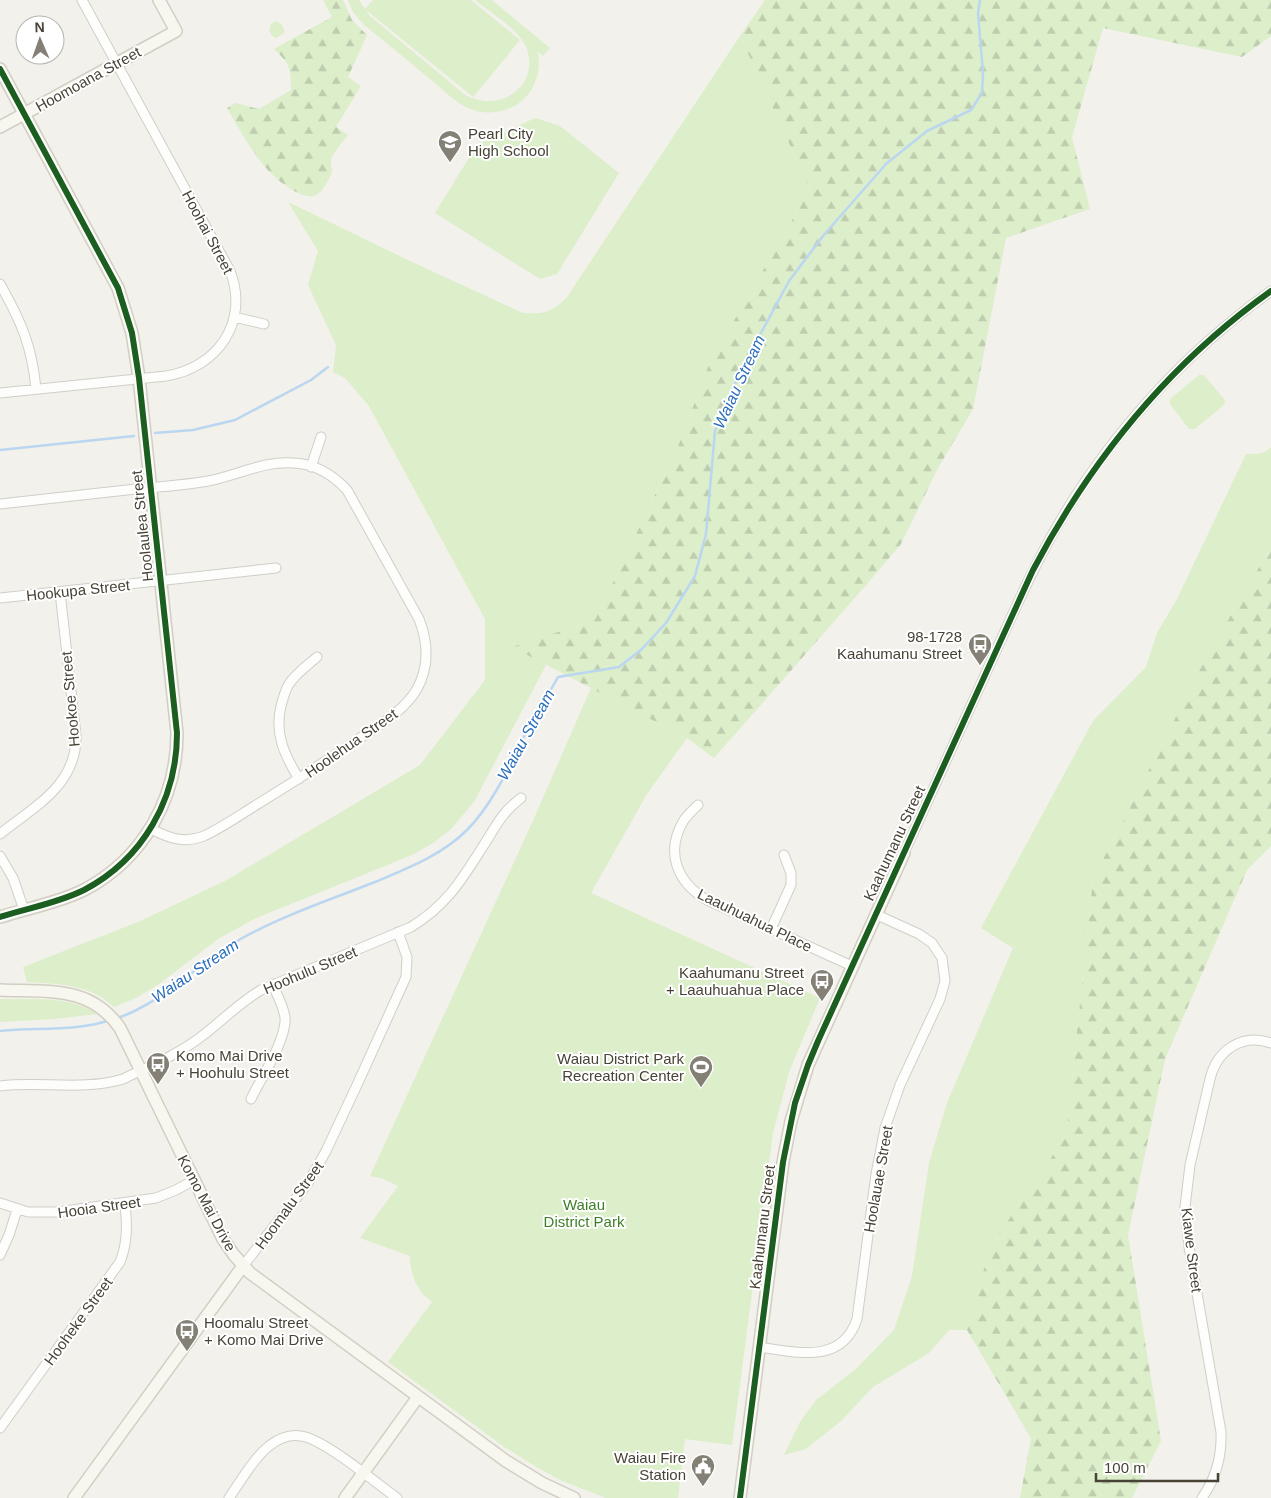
<svg xmlns="http://www.w3.org/2000/svg" width="1271" height="1498" viewBox="0 0 1271 1498" font-family="Arial,sans-serif">
  <style>
    .green { fill: #dceeca }
    .forest { fill: url(#forest-firs) }
    .lines { fill: none; stroke-linecap: round; stroke-linejoin: round }
    .stream { stroke: #bad6f1; stroke-width: 2.5 }
    .street-casing { stroke: #d0cec8; stroke-width: 11 }
    .secondary-casing { stroke: #d2cfc2; stroke-width: 14 }
    .street { stroke: #fdfdfc; stroke-width: 9 }
    .secondary { stroke: #f7f6ef; stroke-width: 11 }
    .cycleway-casing { stroke: #fff; stroke-width: 9 }
    .cycleway { stroke: #1b5e20; stroke-width: 6 }
    .labels { text-anchor: middle; dominant-baseline: central; stroke-width: 4; stroke-linejoin: round; paint-order: stroke }
    .street-label { font-size: 15px; fill: #494336; stroke: #fff }
    .poi-label { font-size: 15px; fill: #494336; stroke: #fff; text-anchor: end }
    .park-label { font-size: 15px; fill: #3e7e26; stroke: #fff }
    .water-label { font-size: 16px; font-style: italic; fill: #2a6eba; stroke: #fff }
  </style>
  <defs>
    <pattern id="forest-firs" width="22" height="20" patternUnits="userSpaceOnUse" patternTransform="scale(1.25)"><rect width="22" height="20" fill="#dceeca"/><path d="M5 1l3.5 6h-7zM16 11l3.5 6h-7z" fill="#becdae"/></pattern>
  </defs>
  <rect width="100%" height="100%" fill="#f2f1eb"/>
  <path class="green" d="M348 0H359L370 16 464 94C498 115 542 86 526 47 518 29 490 12 475 0H492L550 48 543 56 538 52C541 70 536 88 522 101 508 112 488 116 471 109 456 104 444 90 431 80 409 61 386 43 363 24L353 12Z
    M373 0H471L520 40 473 97 365 9Z
    M276 21 282 25 285 32 276 38 272 36 269 30 271 24Z
    M740 36 810 189 710 362 677 449 595 620 513 647 546 665 474 802 450 830 433 843 412 855 254 919 218 939 159 984 136 998 114 1007C90 984 59 984 27 982L23 967 138 922 225 881 420 765 485 680V619L369 406 345 378 333 372 336 345 308 285 318 251 288 202 412 262 523 313C545 314 551 313 567 297Z
    M535 118 560 126 619 173 557 274 540 279 435 213 477 145Z
    M1199 375H1204L1225 400 1224 405 1195 429H1189L1170 404V399Z
    M1271 447V547L1207 656 1093 879 1066 1136 990 1247 967 1330H949L929 1353 873 1387 841 1421 806 1449 784 1455 800 1422 816 1400 856 1369 894 1330 912 1276 929 1163 947 1103 1013 948 981 928 1093 721 1146 667 1157 633 1177 599 1246 454C1255 454 1264 455 1271 447Z
    M591 688 687 738 647 794 591 893 820 998 789 1072 773 1133 732 1445 685 1439 678 1498H606L562 1481 538 1468 503 1446 388 1362 432 1302C417 1291 410 1275 410 1256L360 1238 398 1186 381 1178 370 1176 532 823Z
    M0 999C32 1000 69 995 97 1014L54 1019 0 1022Z"/>
  <path class="forest" d="M323 0H343L352 20 367 35 348 77 361 86 336 127 348 135C344 140 332 154 331 160 330 163 332 168 332 171 331 177 323 190 318 194 310 199 304 195 296 192 263 175 245 139 227 108L236 103 259 109 291 90C291 68 290 64 274 49L332 17Z
    M765 0H1271V36L1242 57 1103 28 1072 137 1090 209 1006 238 973 409 938 468 901 544 867 584 714 758 687 738 512 647 595 620 677 449 710 362 810 189 740 36Z
    M1271 547V846L1247 870 1165 1059 1128 1235 1161 1441 1132 1498H1020L1031 1438 967 1330 990 1247 1066 1136 1093 879 1207 656Z"/>
  <g class="lines">
    <path class="stream" d="M155 433 193 430 235 420 311 380 328 367
      M0 450 134 436
      M115 1019C166 1002 200 960 246 936 287 914 332 899 375 882 408 868 442 855 467 830 490 807 507 772 521 743 532 720 546 699 558 677L619 667 642 649 666 623 695 576 706 534 715 431 741 370 789 281 823 236 886 164 927 131 971 110 982 93 983 73 978 13 980 0
      M0 1031C36 1027 75 1032 110 1020"/>
    <g class="street-casing">
      <path id="street" d="M0 284C21 321 32 346 36 389
        M234 317 264 324
        M0 393 166 376C217 368 250 322 230 271L82 0
        M311 467 321 437
        M0 504C45 499 91 494 136 489 160 487 185 485 208 481 236 476 265 460 294 463 315 464 333 475 347 490L419 619C428 642 429 667 417 689 403 713 375 727 353 743 320 765 287 786 253 807 237 817 221 828 204 836 184 844 169 838 151 829
        M0 598 276 568
        M299 779C285 756 274 734 281 706 283 699 285 690 289 684 296 673 308 665 317 657
        M698 805C693 810 688 814 684 820 665 851 676 882 707 900L852 966
        M0 834C35 806 77 785 76 735L60 592
        M904 853C934 786 965 720 995 653 1016 607 1036 561 1062 518 1115 429 1187 351 1271 291
        M0 856 13 878 24 910
        M771 929 791 885V873L784 855
        M0 1086C40 1081 84 1091 123 1079 150 1066 179 1054 202 1036 222 1021 239 1003 261 990L411 927C449 904 464 876 487 840 498 822 504 811 521 798
        M251 1099C261 1078 287 1039 285 1017 283 1005 277 994 272 984
        M0 1203 28 1212H58L156 1198 176 1190 194 1180
        M0 1255 9 1235 17 1210
        M243 1266 308 1183 326 1151 357 1085 406 977 407 957 398 932
        M759 1347C796 1352 842 1365 857 1319L876 1174 885 1128 900 1085 940 999 945 981 942 958 932 943 919 934 875 914
        M0 1428 120 1262C128 1242 127 1224 125 1204
        M229 1498C241 1481 253 1459 269 1446 278 1439 289 1434 301 1436 324 1439 376 1483 397 1498
        M1202 1498C1216 1478 1222 1457 1221 1432L1189 1247 1185 1207 1190 1165 1210 1079C1217 1050 1242 1033 1271 1043"/>
    </g>
    <g class="secondary-casing">
      <path id="secondary" d="M0 69 118 288 132 333 139 378 177 733C177 799 143 859 84 890 58 903 28 908 0 917
        M0 127 176 31 159 0
        M0 990C47 992 90 985 120 1028L223 1239 234 1255 250 1273 506 1461 542 1483 574 1498
        M74 1498 243 1266
        M345 1498 418 1397
        M740 1498 783 1162 791 1121 808 1065 904 853"/>
    </g>
    <use href="#street" class="street"/>
    <use href="#secondary" class="secondary"/>
    <g class="cycleway-casing">
      <path id="cycleway" d="M0 69 118 288 132 333 139 378 177 733C177 799 143 859 84 890 58 903 28 908 0 917
        M740 1498 783 1162 795 1103 808 1065 818 1041 1033 570C1091 460 1170 363 1271 291"/>
    </g>
    <use href="#cycleway" class="cycleway"/>
  </g>
  <defs>
    <g id="school-pin" transform="scale(1.25)"><path d="M0 17L-7.5 6A9.5 9.5 0 1 1 7.5 6Z" fill="#848075" stroke="#fff"/><path d="M0-5L7-2L0 1L-7-2ZM-4 1L0 2.5L4 1V4Q0 6-4 4Z" fill="#fff"/></g>
    <g id="bus-pin" transform="scale(1.25)"><path d="M0 17L-7.5 6A9.5 9.5 0 1 1 7.5 6Z" fill="#848075" stroke="#fff"/><path d="M-5-6H5V4H4V6H2V4H-2V6H-4V4H-5ZM-3.5-4V0h7V-4ZM-3.5 1.2v1.5H-2V1.2ZM2 1.2v1.5H3.5V1.2Z" fill="#fff"/></g>
    <g id="stadium-pin" transform="scale(1.25)"><path d="M0 17L-7.5 6A9.5 9.5 0 1 1 7.5 6Z" fill="#848075" stroke="#fff"/><path d="M0-5a6.5 5 0 1 0 0 10a6.5 5 0 1 0 0-10ZM-3.5-1.8h7v3.6h-7Z" fill="#fff"/></g>
    <g id="civic-pin" transform="scale(1.25)"><path d="M0 17L-7.5 6A9.5 9.5 0 1 1 7.5 6Z" fill="#848075" stroke="#fff"/><path d="M-.6-6.5H3V-4.5H.6V-3L4-1V1h2V6H-6V1h2V-1L-.6-3ZM-1.2 2.5V6h2.4V2.5Z" fill="#fff"/></g>
  </defs>
  <g fill-rule="evenodd">
    <use href="#school-pin" x="450" y="142"/>
    <use href="#bus-pin" x="980" y="645"/>
    <use href="#bus-pin" x="822" y="981"/>
    <use href="#bus-pin" x="158" y="1064"/>
    <use href="#stadium-pin" x="701" y="1067"/>
    <use href="#bus-pin" x="187" y="1331"/>
    <use href="#civic-pin" x="703" y="1466"/>
  </g>
  <g class="labels">
    <g class="street-label">
      <text transform="translate(88 79) rotate(-29)">Hoomoana Street</text>
      <text transform="translate(208 232) rotate(62)">Hoohai Street</text>
      <text transform="translate(142 526) rotate(-96)">Hoolaulea Street</text>
      <text transform="translate(78 590) rotate(-6)">Hookupa Street</text>
      <text transform="translate(70 699) rotate(-95)">Hookoe Street</text>
      <text transform="translate(351 743) rotate(-35)">Hoolehua Street</text>
      <text transform="translate(894 843) rotate(-65)">Kaahumanu Street</text>
      <text transform="translate(755 920) rotate(26)">Laauhuahua Place</text>
      <text transform="translate(310 970) rotate(-23)">Hoohulu Street</text>
      <text transform="translate(878 1179) rotate(-80)">Hoolauae Street</text>
      <text transform="translate(207 1203) rotate(62)">Komo Mai Drive</text>
      <text transform="translate(289 1205) rotate(-54)">Hoomalu Street</text>
      <text transform="translate(99 1207) rotate(-8)">Hooia Street</text>
      <text transform="translate(762 1227) rotate(-83)">Kaahumanu Street</text>
      <text transform="translate(1192 1250) rotate(83)">Kiawe Street</text>
      <text transform="translate(78 1321) rotate(-54)">Hooheke Street</text>
    </g>
    <g class="poi-label">
      <text x="468" y="133" text-anchor="start">Pearl City<tspan x="468" dy="17">High School</tspan></text>
      <text x="962" y="636">98-1728<tspan x="962" dy="17">Kaahumanu Street</tspan></text>
      <text x="804" y="972">Kaahumanu Street<tspan x="804" dy="17">+ Laauhuahua Place</tspan></text>
      <text x="176" y="1055" text-anchor="start">Komo Mai Drive<tspan x="176" dy="17">+ Hoohulu Street</tspan></text>
      <text x="684" y="1058">Waiau District Park<tspan x="684" dy="17">Recreation Center</tspan></text>
      <text x="204" y="1322" text-anchor="start">Hoomalu Street<tspan x="204" dy="17">+ Komo Mai Drive</tspan></text>
      <text x="686" y="1457">Waiau Fire<tspan x="686" dy="17">Station</tspan></text>
    </g>
    <g class="park-label">
      <text x="584" y="1204">Waiau<tspan x="584" dy="17">District Park</tspan></text>
    </g>
    <g class="water-label">
      <text transform="translate(739 382) rotate(-65)">Waiau Stream</text>
      <text transform="translate(526 735) rotate(-61)">Waiau Stream</text>
      <text transform="translate(195 971) rotate(-34)">Waiau Stream</text>
    </g>
  </g>
  <g transform="translate(40 40) rotate(358)"><circle r="24" fill="#ffffff" stroke="#b6b4af"/>
  <path d="M0-4L9 19L0 12L-9 19Z" fill="#848075"/>
  <text y="-8" font-size="14" font-weight="bold" text-anchor="middle" fill="#494336">N</text>
  </g>
  <path d="M1096 1473v8h122v-8" fill="none" stroke="#494336" stroke-width="2.5"/>
  <text x="1104" y="1473" font-size="15" fill="#494336" stroke="#ffffff" stroke-width="4" paint-order="stroke">100 m</text>
</svg>
